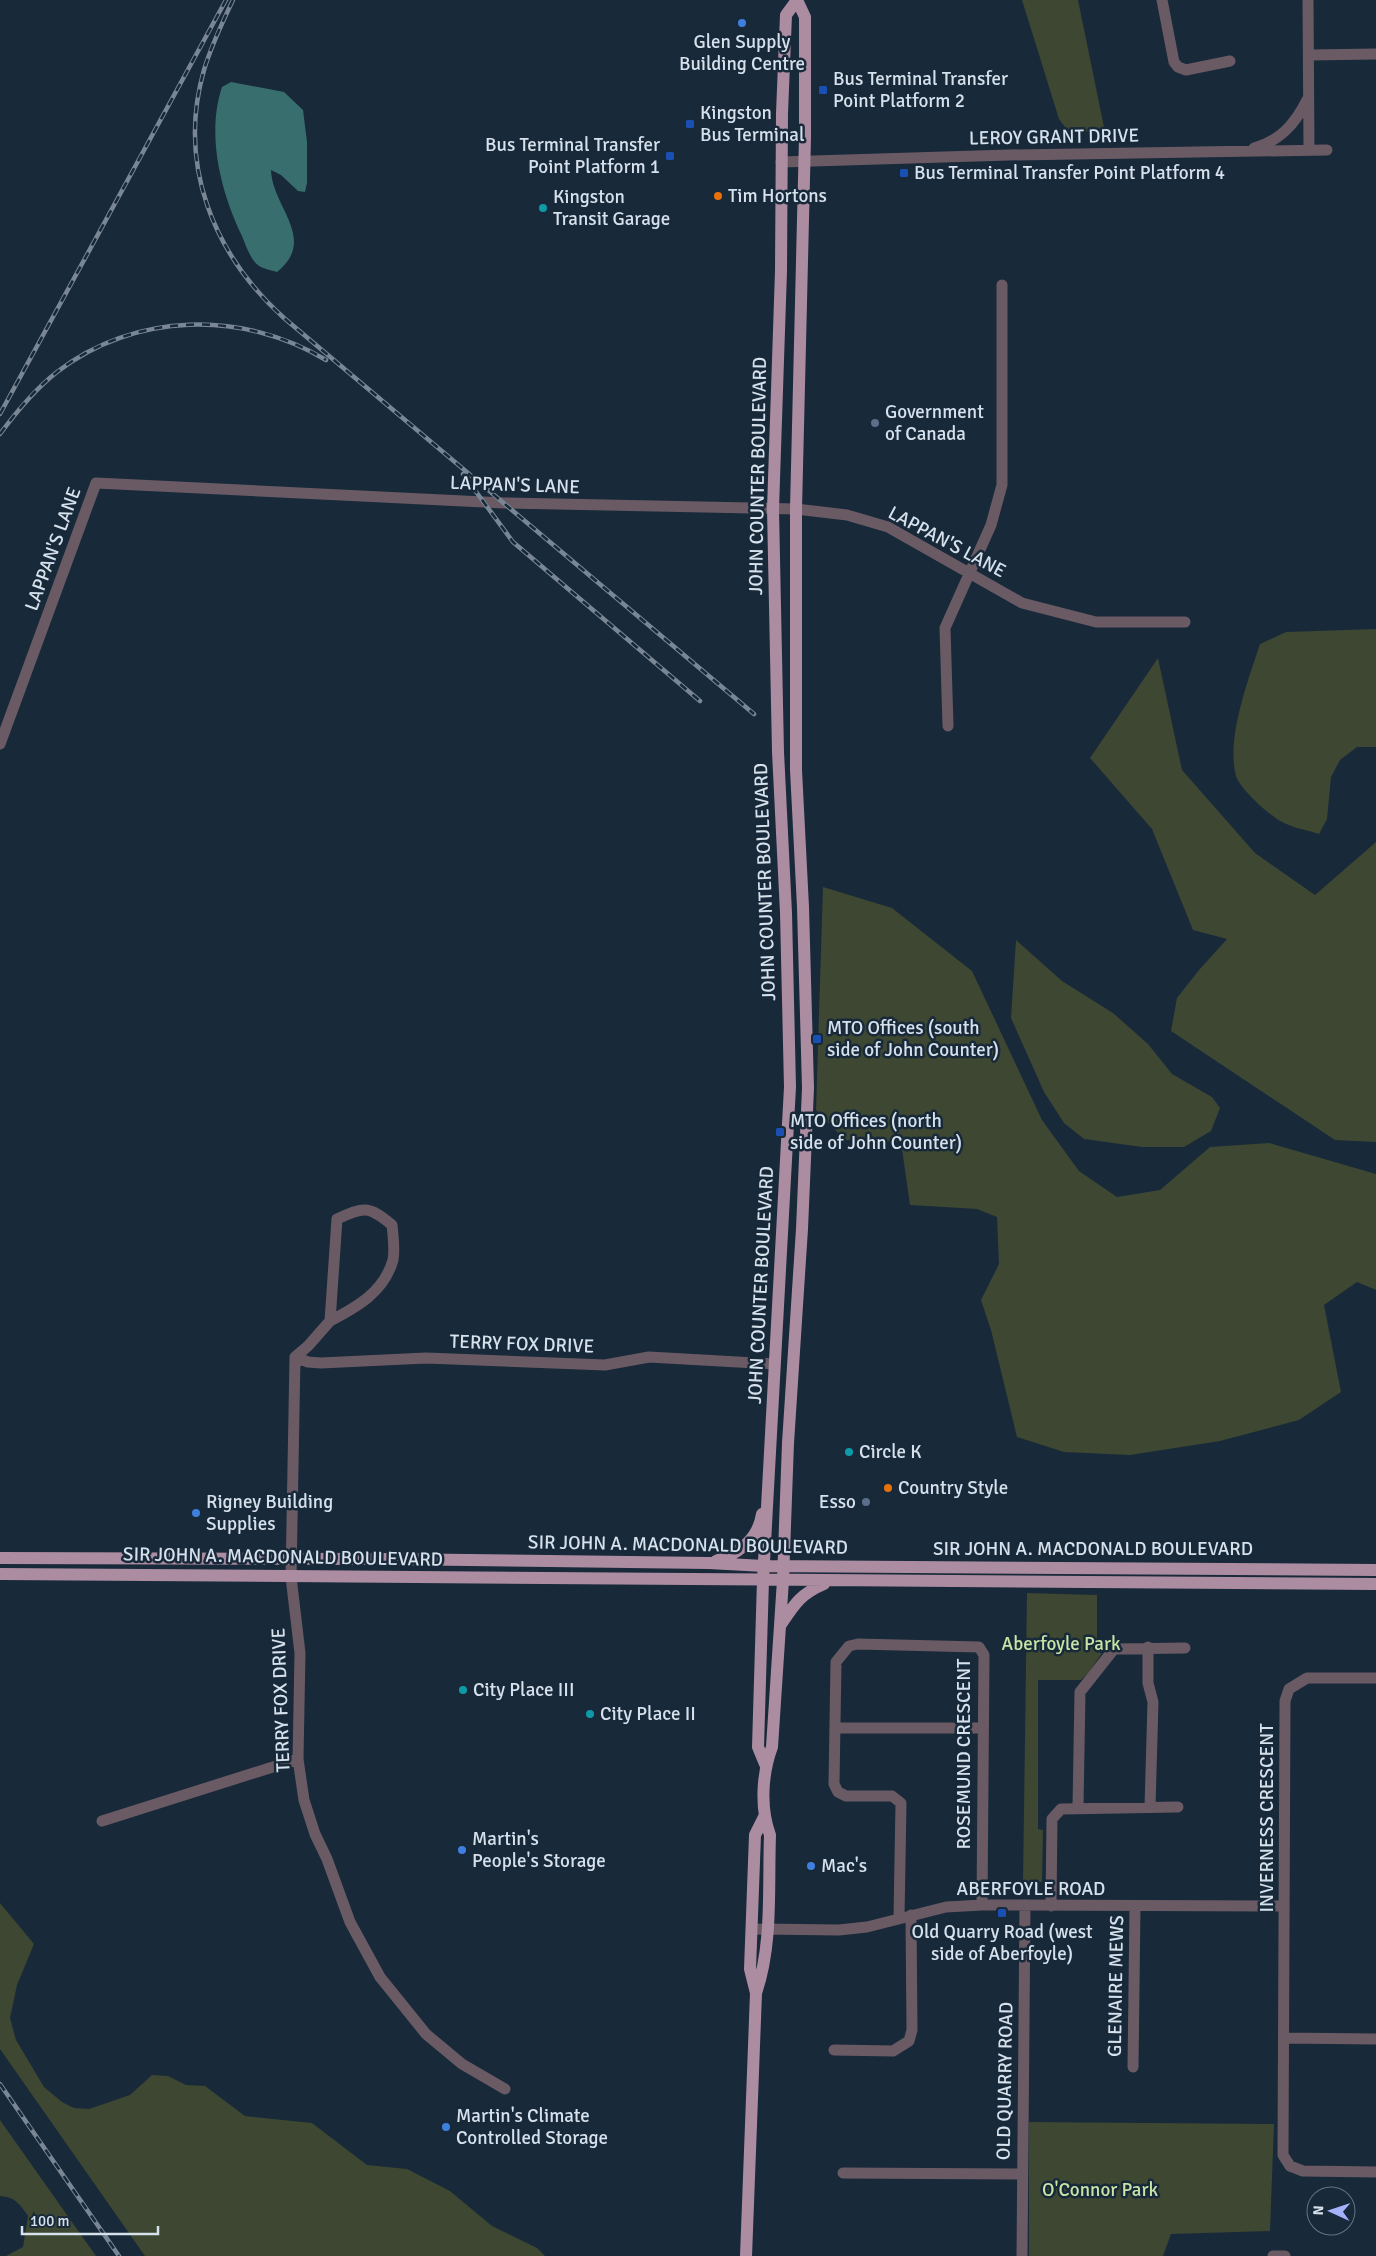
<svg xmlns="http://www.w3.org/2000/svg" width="1376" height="2256" viewBox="0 0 1376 2256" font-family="Signika,sans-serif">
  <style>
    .green { fill: #3d4731 }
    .water { fill: #386e6e }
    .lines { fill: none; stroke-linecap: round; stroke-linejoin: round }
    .minor { stroke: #6a5a64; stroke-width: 11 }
    .major { stroke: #ac8ca1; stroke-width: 12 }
    .rail-casing { stroke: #798795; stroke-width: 4.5 }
    .rail { stroke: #18293a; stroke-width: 2.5; stroke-dasharray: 8; stroke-linecap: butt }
    .shop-dot { fill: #3f7fe0; stroke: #18293a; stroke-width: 2 }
    .transit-dot { fill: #1a4fb4; stroke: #18293a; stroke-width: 2 }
    .food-dot { fill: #e8710a; stroke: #18293a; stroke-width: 2 }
    .culture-dot { fill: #0f9aa8; stroke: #18293a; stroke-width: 2 }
    .service-dot { fill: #5c6f8a; stroke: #18293a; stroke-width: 2 }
    .labels { text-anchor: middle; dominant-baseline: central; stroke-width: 5; stroke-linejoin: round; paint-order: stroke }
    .poi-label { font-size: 19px; fill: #d6e1ec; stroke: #18293a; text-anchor: start }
    .street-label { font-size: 19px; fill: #d6e1ec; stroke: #18293a }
    .park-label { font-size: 19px; fill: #c9e4a6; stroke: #18293a }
  </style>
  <rect width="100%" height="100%" fill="#18293a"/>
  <path class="green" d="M1022 0H1078L1105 132 1068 131 1059 119Z
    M1376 629V747H1357L1340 760 1331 777 1327 819 1319 834C1307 830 1293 828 1282 822 1270 816 1240 789 1236 776 1226 738 1248 681 1260 644L1286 632Z
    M1158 658 1182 770 1255 853 1315 895 1376 842V1142L1335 1140 1171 1031 1177 998 1199 970 1227 939 1193 930 1152 829 1090 758Z
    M823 887 892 908 972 971 1042 1120 1079 1171 1117 1197 1160 1190 1210 1147 1269 1143 1376 1174V1290L1357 1282 1324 1305 1341 1392 1299 1420 1220 1441 1130 1455 1064 1452 1017 1437 991 1330 981 1300 999 1264 997 1217 977 1209 910 1205 901 1142 845 1140 816 1110Z
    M1016 940 1062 981 1113 1013 1148 1044 1172 1074 1212 1097 1220 1108 1211 1131 1184 1147H1142L1084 1139 1064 1123 1044 1092 1011 1018Z
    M1027 1593 1097 1595V1652L1102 1653 1089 1672 1081 1680H1038V1829L1043 1830 1042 1882H1023Z
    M0 1903 34 1944 17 1985 10 2018 16 2040 44 2087 62 2102 74 2108 89 2109 130 2095 152 2075 168 2076 186 2085 205 2086 245 2116 312 2123 367 2165 407 2169 450 2191 492 2226 537 2248 545 2256H145L0 2049Z
    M0 2120 96 2256H6L23 2247 28 2216C20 2204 15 2197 0 2196Z
    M1029 2122 1274 2124 1270 2231 1171 2234 1163 2256H1029Z"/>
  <path class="water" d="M231 82 284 92 303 110 307 142V183L305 192 298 191 281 175 271 170C272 207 318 239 277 272 271 270 264 269 259 266 250 259 246 246 242 236 221 192 206 135 222 87Z"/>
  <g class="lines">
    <path class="minor" d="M1162 0 1174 62 1178 67 1186 70 1230 61
      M1308 0 1309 150
      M1310 55 1376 54
      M1254 148C1280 141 1295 124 1307 100
      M781 162 1009 155 1327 150
      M948 726 945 628 991 525 1002 485V285
      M0 744 96 483 504 503 796 509 847 515 888 527 1022 603 1096 622H1185
      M295 1357 291 1577 300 1653 298 1759 304 1800 315 1834 327 1859 350 1922 380 1977 426 2034 462 2064 505 2089
      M295 1357 308 1362 321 1363 426 1358 605 1365 649 1357 775 1364
      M295 1357 308 1346 330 1321 337 1219C364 1207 368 1205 392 1225 393 1235 395 1250 393 1260 384 1292 357 1307 330 1321
      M1148 1647V1683L1153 1702 1150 1807
      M1376 1678H1307L1289 1689 1285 1701 1283 2155 1290 2166 1303 2171 1376 2172
      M835 1728H983
      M1078 1807 1080 1692 1114 1649 1185 1648
      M102 1821 298 1759
      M1051 1906 1052 1819 1061 1809 1178 1807
      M899 1917 901 1803 892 1796H846L838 1792 834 1784 836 1662 849 1646 858 1644 979 1647 984 1655 982 1905
      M752 1929 839 1930 867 1927 946 1907 982 1905 1284 1906
      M1284 2038 1376 2039
      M834 2050 893 2051 909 2041 912 2030 911 1915
      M1133 2067 1135 1906
      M843 2173 1022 2174
      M1022 2256 1025 1905
      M1273 2256H1285"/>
    <path class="major" d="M0 1558 385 1559 709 1563 764 1566 1376 1570
      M716 1561C739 1553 758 1540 762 1514
      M0 1574 1376 1584
      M780 1626C794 1605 800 1594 824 1584
      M756 1993C773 1944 768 1887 770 1835 760 1808 762 1774 772 1747L783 1580 788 1443 802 1229 808 1088 803 907 796 770V509L805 137V17L797 0 786 15 782 113 781 271 773 509 778 752 786 913 790 1087 763 1580 758 1747 765 1764
      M746 2256 756 1993 750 1969 755 1835 764 1817"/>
    <g class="rail-casing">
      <path id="rail" d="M233 0C222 23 211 46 204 70 177 164 213 254 284 318L754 714
        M0 414 226 0
        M0 434C17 411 34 390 57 372 134 312 243 310 326 360
        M463 474 513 542 700 701
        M0 2084 119 2256"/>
    </g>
    <use href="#rail" class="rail"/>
  </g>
  <g class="shop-dot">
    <circle cx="742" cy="23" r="5"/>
    <circle cx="196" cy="1513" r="5"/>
    <circle cx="462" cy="1850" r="5"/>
    <circle cx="811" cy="1866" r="5"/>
    <circle cx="446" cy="2127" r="5"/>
  </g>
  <g class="transit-dot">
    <rect x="818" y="85" width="10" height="10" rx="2.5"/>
    <rect x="685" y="119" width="10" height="10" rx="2.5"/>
    <rect x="665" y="151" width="10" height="10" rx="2.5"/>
    <rect x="899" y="168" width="10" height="10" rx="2.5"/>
    <rect x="812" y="1034" width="10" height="10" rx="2.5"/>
    <rect x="775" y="1127" width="10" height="10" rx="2.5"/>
    <rect x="997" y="1908" width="10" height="10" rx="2.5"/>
  </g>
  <g class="food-dot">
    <circle cx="718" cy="196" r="5"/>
    <circle cx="888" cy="1488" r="5"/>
  </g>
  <g class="culture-dot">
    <circle cx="543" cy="208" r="5"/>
    <circle cx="849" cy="1452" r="5"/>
    <circle cx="463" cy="1690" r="5"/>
    <circle cx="590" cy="1714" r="5"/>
  </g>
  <g class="service-dot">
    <circle cx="875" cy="423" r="5"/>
    <circle cx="866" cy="1502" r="5"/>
  </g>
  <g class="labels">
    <g class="poi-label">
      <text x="742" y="42" text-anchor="middle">Glen Supply<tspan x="742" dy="22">Building Centre</tspan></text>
      <text x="833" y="79">Bus Terminal Transfer<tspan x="833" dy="22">Point Platform 2</tspan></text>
      <text x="700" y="113">Kingston<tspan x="700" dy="22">Bus Terminal</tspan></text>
      <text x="660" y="145" text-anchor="end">Bus Terminal Transfer<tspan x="660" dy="22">Point Platform 1</tspan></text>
      <text x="914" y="173">Bus Terminal Transfer Point Platform 4</text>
      <text x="728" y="196">Tim Hortons</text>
      <text x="553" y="197">Kingston<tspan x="553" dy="22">Transit Garage</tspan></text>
      <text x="885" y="412">Government<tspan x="885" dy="22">of Canada</tspan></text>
      <text x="827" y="1028">MTO Offices (south<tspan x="827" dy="22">side of John Counter)</tspan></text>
      <text x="790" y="1121">MTO Offices (north<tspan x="790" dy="22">side of John Counter)</tspan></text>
      <text x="859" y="1452">Circle K</text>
      <text x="898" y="1488">Country Style</text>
      <text x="206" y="1502">Rigney Building<tspan x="206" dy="22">Supplies</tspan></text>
      <text x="856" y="1502" text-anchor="end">Esso</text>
      <text x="473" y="1690">City Place III</text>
      <text x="600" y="1714">City Place II</text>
      <text x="472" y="1839">Martin's<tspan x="472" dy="22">People's Storage</tspan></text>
      <text x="821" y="1866">Mac's</text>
      <text x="1002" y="1932" text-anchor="middle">Old Quarry Road (west<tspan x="1002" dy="22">side of Aberfoyle)</tspan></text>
      <text x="456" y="2116">Martin's Climate<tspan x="456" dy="22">Controlled Storage</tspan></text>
    </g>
    <g class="street-label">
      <text transform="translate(1054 137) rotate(-1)">LEROY GRANT DRIVE</text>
      <text transform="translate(758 476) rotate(-89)">JOHN COUNTER BOULEVARD</text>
      <text transform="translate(515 485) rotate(2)">LAPPAN'S LANE</text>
      <text transform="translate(947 542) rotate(28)">LAPPAN'S LANE</text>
      <text transform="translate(53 549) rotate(-70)">LAPPAN'S LANE</text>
      <text transform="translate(765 882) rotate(-92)">JOHN COUNTER BOULEVARD</text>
      <text transform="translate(761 1285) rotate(-87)">JOHN COUNTER BOULEVARD</text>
      <text transform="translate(522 1344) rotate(2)">TERRY FOX DRIVE</text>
      <text transform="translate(688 1545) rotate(1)">SIR JOHN A. MACDONALD BOULEVARD</text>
      <text x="1093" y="1549">SIR JOHN A. MACDONALD BOULEVARD</text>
      <text transform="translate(283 1557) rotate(1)">SIR JOHN A. MACDONALD BOULEVARD</text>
      <text transform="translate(281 1700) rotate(-92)">TERRY FOX DRIVE</text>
      <text transform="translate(964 1754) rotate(-90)">ROSEMUND CRESCENT</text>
      <text transform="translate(1267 1818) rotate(-90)">INVERNESS CRESCENT</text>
      <text x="1031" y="1889">ABERFOYLE ROAD</text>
      <text transform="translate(1116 1986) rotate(-89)">GLENAIRE MEWS</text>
      <text transform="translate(1005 2081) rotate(-89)">OLD QUARRY ROAD</text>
    </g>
    <g class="park-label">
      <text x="1061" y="1644">Aberfoyle Park</text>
      <text x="1100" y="2190">O'Connor Park</text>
    </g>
  </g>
  <g transform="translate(1331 2211) rotate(273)"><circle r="24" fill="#18293a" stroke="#647381"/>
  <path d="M0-4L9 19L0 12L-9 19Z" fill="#a4b2fc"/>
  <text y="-8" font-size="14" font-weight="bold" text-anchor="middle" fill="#d6e1ec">N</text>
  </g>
  <path d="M22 2226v8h136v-8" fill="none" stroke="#d6e1ec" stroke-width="2.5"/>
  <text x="30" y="2226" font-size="15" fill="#d6e1ec" stroke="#18293a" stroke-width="4" paint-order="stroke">100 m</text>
</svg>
